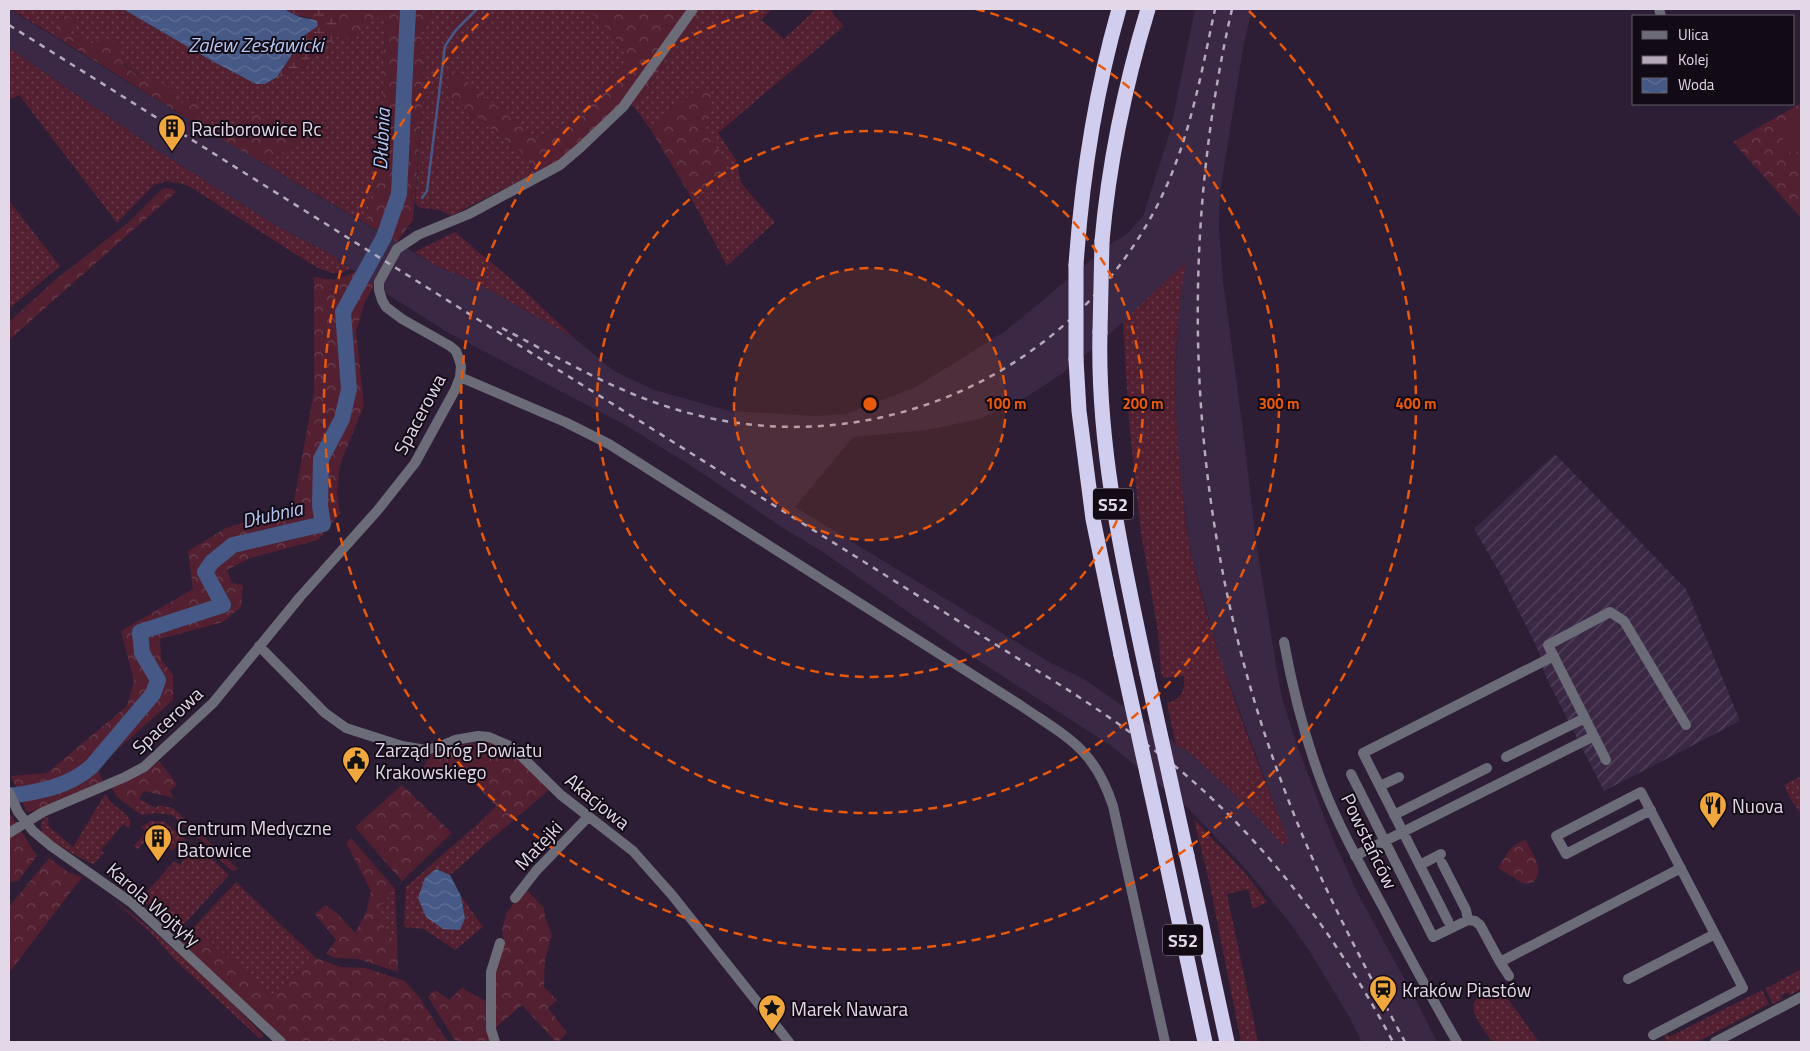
<svg xmlns="http://www.w3.org/2000/svg" width="1810" height="1051" viewBox="0 0 1810 1051" font-family="'Titillium Web',sans-serif">
  <style>
    .built { fill: #3b2844; fill-rule: evenodd }
    .industrial { fill: url(#industrial-furrows) }
    .grass { fill: url(#grass-dots) }
    .forest { fill: url(#forest-crowns) }
    .wetland { fill: url(#wetland-marsh) }
    .pitch { fill: #522031 }
    .water { fill: url(#water-waves) }
    .lines { fill: none; stroke-linecap: round; stroke-linejoin: round }
    .stream { stroke: #465885; stroke-width: 2.5 }
    .river { stroke: #465885; stroke-width: 16 }
    .minor { stroke: #6c6b78; stroke-width: 10 }
    .highway { stroke: #d1cdef; stroke-width: 15 }
    .rail { stroke: #b5a9ba; stroke-width: 2.5; stroke-dasharray: 6 6; stroke-linecap: butt }
    .highway-bridge { stroke: #d1cdef; stroke-width: 15 }
    .ring { fill: none; stroke: #e8590c; stroke-width: 2.5; stroke-dasharray: 9 6 }
    .labels { text-anchor: middle; dominant-baseline: central; stroke-width: 4; stroke-linejoin: round; paint-order: stroke }
    .shield { fill: #120b15; stroke: #a49aa8; stroke-width: 1 }
    .shield-label { font-size: 18px; font-weight: bold; fill: #e2d8e7 }
    .poi-label { font-size: 19px; fill: #e2d8e7; stroke: #120b15; text-anchor: start }
    .street-label { font-size: 19px; fill: #e2d8e7; stroke: #120b15 }
    .water-label { font-size: 20px; font-style: italic; fill: #b5c8f3; stroke: #120b15 }
    .centre { fill: #e8590c; stroke: #120b15; stroke-width: 2.5 }
    .ring-label { font-size: 15px; text-anchor: middle; font-weight: bold; fill: #e8590c; stroke: #120b15; stroke-width: 4; stroke-linejoin: round; paint-order: stroke }
  </style>
  <defs>
    <pattern id="industrial-furrows" width="10" height="10" patternUnits="userSpaceOnUse" patternTransform="scale(1.25)"><rect width="10" height="10" fill="#3b2844"/><path d="M-1 1l2-2M0 10L10 0M9 11l2-2" fill="none" stroke="#57465f"/></pattern>
    <pattern id="grass-dots" width="8" height="8" patternUnits="userSpaceOnUse" patternTransform="scale(1.25)"><rect width="8" height="8" fill="#522031"/><path d="M2 2h.1M6 6h.1" fill="none" stroke="#6b404f" stroke-width="1.8" stroke-linecap="round"/></pattern>
    <pattern id="forest-crowns" width="20" height="18" patternUnits="userSpaceOnUse" patternTransform="scale(1.25)"><rect width="20" height="18" fill="#522031"/><path d="M2 6a3 3 0 1 1 6 0M12 15a3 3 0 1 1 6 0" fill="none" stroke="#6b404f"/></pattern>
    <pattern id="wetland-marsh" width="20" height="14" patternUnits="userSpaceOnUse" patternTransform="scale(1.25)"><rect width="20" height="14" fill="#522031"/><path d="M1 5h8M5 5V1M11 12h8M15 12V8" fill="none" stroke="#6b404f"/></pattern>
    <pattern id="water-waves" width="16" height="10" patternUnits="userSpaceOnUse" patternTransform="scale(1.25)"><rect width="16" height="10" fill="#465885"/><path d="M0 5q4-4 8 0t8 0" fill="none" stroke="#606f96"/></pattern>
  </defs>
  <rect width="100%" height="100%" fill="#2d1e35"/>
  <path class="built" d="M9 9 190 120 435 265 477 283 574 338 614 371 654 390 730 411 816 416 846 414 914 388 1007 330 1109 245 1127 234 1143 216 1170 132 1195 9H1252L1244 43 1220 192 1219 228 1223 281 1243 430 1256 541 1279 683 1284 705 1297 745 1332 837 1358 894 1416 1000 1437 1042H1362L1347 1013 1310 952 1291 924 1245 868 1188 808 1110 745 962 650 823 552 780 526 693 467 627 426 449 333 390 296 329 253 278 227 157 150 9 48ZM1185 263 1179 301 1175 381 1177 448 1188 539 1194 566 1220 658 1288 842 1282 845 1266 825 1242 801 1190 753 1084 679 1051 663 795 507 853 437 927 430 979 419 1023 399 1063 373 1107 337Z"/>
  <path class="industrial" d="M1555 454 1686 589 1740 721 1604 791 1545 675 1539 652 1501 575 1474 529Z"/>
  <path class="grass" d="M10 9H123L212 61 256 84H265L277 77 289 75 338 36 349 38 388 10 383 59V98L381 134 372 193 365 223 261 162 297 146 285 135 276 122 229 127 218 137 190 120 201 116 180 103 156 80H144L121 61 71 37 67 29 77 23 58 24V38Z
    M431 9H589L617 40 627 58 580 117 535 139 453 70 446 95 523 153 535 173 451 216 440 210 420 208 415 203 423 98 422 32 433 14Z
    M703 9H772L761 20 784 39 816 9H829L844 26 718 133 736 160 741 183 775 222 727 266 688 192 721 184 720 151 702 130 700 87 651 130 634 107Z
    M9 48 157 150 278 227 329 253 351 269C338 276 330 273 316 267L187 185 167 181 154 185 117 223 19 95 9 100Z
    M9 201 60 266 9 309Z
    M455 232 526 292 574 338 477 283 435 265 414 252Z
    M1186 262C1173 333 1173 405 1181 477 1184 507 1186 537 1194 566 1217 660 1253 752 1289 842L1282 845C1259 817 1233 792 1206 768 1197 759 1187 750 1176 745L1167 703C1182 700 1185 690 1184 676L1163 678 1161 673 1158 632 1141 533 1129 421 1123 321Z
    M1801 776V814L1790 798 1784 785Z
    M105 794C111 806 125 810 131 822L129 828 123 824 101 850 104 853 94 864C87 863 47 839 43 833 41 830 41 827 41 825L44 817 48 818 49 827 73 847Z
    M139 799 156 808 158 805 173 808 238 869 232 871 207 848 208 846 172 815 156 813 141 815 133 809Z
    M1194 819 1245 873 1267 902 1253 909 1248 889 1227 894 1258 1042H1241L1210 885Z
    M151 821 165 822 186 840V845L184 847 179 843 172 851 152 833 138 849 134 846 146 832 141 827Z
    M481 821 495 836 450 875 435 870 465 918 461 896 483 927 455 950 424 929 404 927 406 887Z
    M196 849 202 853 204 851 229 875 176 933 154 909 143 900 144 898 111 878 107 874 112 865 146 893 174 861 180 865 191 850Z
    M236 882 316 958 270 996 199 931 185 946 181 941Z
    M395 889 397 942 383 930 378 908Z
    M110 897C165 938 216 986 264 1036L260 1039 173 958 151 933Z
    M1801 969V989L1790 995 1788 992 1781 996 1782 999 1773 1004 1765 989Z
    M1498 985 1539 1042H1492C1475 1016 1458 1001 1498 985Z
    M1762 990 1769 1004 1697 1042H1667L1663 1034 1666 1033 1669 1037Z"/>
  <path class="forest" d="M320 9H431C434 18 429 25 422 32L423 97 413 220 397 242 365 223 372 193 381 134 383 98V59L388 11 349 38 338 36V22L327 11Z
    M589 9H657L661 11 667 9H690C650 64 600 146 535 173L523 153 446 95 453 70 536 139 580 117 627 58 617 40Z
    M699 9H703L634 107 630 104Z
    M63 15 78 23 67 29 71 37 84 36 89 45 103 37 119 45 121 61 124 65 144 80H156L171 89 180 103 195 98 201 117 190 120 58 38V24Z
    M700 87 714 96 703 130 720 151 731 178 721 184 688 192 651 130Z
    M1801 103V218L1733 142Z
    M258 113 276 122 285 135 294 133 300 138 297 146 261 162 218 137 229 127Z
    M166 188 172 189 176 192 9 340V322L55 280 129 222 162 189Z
    M356 272 374 285 365 302 356 331 364 405 340 465 337 491 340 514 318 540 250 558 227 570 232 583 243 585 241 607 223 622 160 639 161 659 173 675V700L107 759 98 770 103 781 39 810 27 812 11 776 47 773 127 706 134 681 121 631 193 589 188 551 226 528 293 507 314 391V277L334 280Z
    M487 741 511 750 549 790 495 836 481 821 496 806 458 767 422 770 430 755 458 745Z
    M159 761 177 784 170 791 174 798 144 791 133 809 116 796 112 788 144 773Z
    M402 785 452 833 402 881 355 827Z
    M9 812 37 856 18 881 9 882Z
    M351 838 395 889 378 908 386 918 383 930 397 942 398 972 358 959 335 958 326 954 336 940 315 914 325 905 338 914 355 933 366 913 371 891 346 843Z
    M1525 839C1532 853 1545 869 1534 882L1524 884 1498 868 1511 848Z
    M49 858 68 872 82 877 9 973V907Z
    M525 888 544 908 545 917 552 935 545 959 544 987 557 1000 548 1008 567 1033 558 1042H556L522 1005 494 1029V972L504 941 502 930 506 914Z
    M199 931 270 996 316 958 341 967 365 968 405 981 419 997 448 1042H286L185 946Z
    M462 988 487 1002 490 1042H456L428 997 435 990 449 1000Z"/>
  <path class="wetland" d="M284 9H320L327 11 338 22V36L289 75 277 77 305 35 312 18C302 17 292 14 284 9Z"/>
  <path class="pitch" d="M1801 120V149L1792 155 1779 133Z"/>
  <path class="water" d="M123 9H284C288 12 294 14 300 17 305 19 311 18 317 21L318 26 305 35 277 77 265 84H256L212 61Z
    M436 869 450 875 461 896 465 918 460 930 443 929 426 917 418 898 425 878Z"/>
  <g class="lines">
    <path class="stream" d="M422 198 427 191 445 46 456 30 477 9"/>
    <path class="river" d="M9 796C38 792 69 787 92 766L153 694 158 680 142 653 140 632 223 605 205 572 212 562 233 545 323 524 320 506 321 459 342 419 349 389 343 312 384 237 399 194 408 9"/>
    <path class="minor" d="M1659 9 1661 16
      M460 377 565 422 609 444 1020 705C1068 738 1094 748 1113 806L1165 1042
      M1284 642C1293 691 1305 739 1323 786 1339 827 1361 866 1382 905 1406 951 1431 997 1457 1042
      M259 646 325 713 346 728 402 746 426 750 438 747 455 740 478 736 489 737 512 747 561 795 633 851 672 895 789 1042
      M1506 757 1585 718
      M1606 760 1548 645 1610 612 1624 621 1686 725
      M1351 774 1433 937 1468 920 1475 921 1480 925 1500 962
      M1380 786 1399 777
      M9 792 18 812 33 831 51 846 132 903 281 1042
      M1651 810 1566 854 1556 836 1641 792 1743 988 1653 1035
      M1394 815 1487 768
      M9 833 43 812 125 777 144 767 213 703 300 597 377 511 415 463 455 390 460 377 461 366 459 359 456 351 450 346 402 319 386 307 382 300 379 290V282L397 249 418 235 469 214 560 165 580 148 623 107 693 9
      M1355 856 1594 736
      M1442 863 1466 910 1468 920
      M1420 865 1441 854
      M515 898 536 871 588 817
      M1448 921 1363 753 1554 656
      M1509 976 1500 962 1681 868
      M1628 979 1715 934
      M495 1042 491 1029V972L500 943
      M1715 1042 1801 997"/>
    <path class="highway" d="M1102 241C1109 162 1125 85 1148 9
      M1076 265C1082 178 1095 93 1119 9
      M1100 332C1097 448 1123 561 1147 674
      M1076 359 1079 411 1093 519 1121 655
      M1161 837 1205 1042
      M1187 856 1227 1042"/>
    <path class="rail" d="M1232 9C1172 271 1191 549 1288 799 1320 884 1363 963 1405 1042
      M9 25 1057 683C1100 710 1141 739 1181 771 1270 846 1339 940 1393 1042
      M502 328C559 358 616 392 678 410 866 466 1069 379 1158 204 1189 143 1201 75 1215 9"/>
    <path class="highway-bridge" d="M1100 332 1102 241
      M1076 359V265
      M1121 655 1161 837
      M1147 674 1187 856"/>
  </g>
  <circle cx="870" cy="404" r="136" fill="#e8590c" fill-opacity=".12"/>
  <g class="ring">
    <circle cx="870" cy="404" r="136"/>
    <circle cx="870" cy="404" r="273"/>
    <path d="M976 9A409 409 0 1 1 764 9"/>
    <path d="M1249 11A546 546 0 1 1 491 11"/>
  </g>
  <defs>
    <g id="building-pin" transform="scale(1.4375)"><path d="M0 17L-7.5 6A9.5 9.5 0 1 1 7.5 6Z" fill="#f0a73e" stroke="#120b15"/><path d="M-4-6H4V6H1V3H-1V6H-4ZM-2.5-4.3h1.7v1.8h-1.7ZM.8-4.3h1.7v1.8H.8ZM-2.5-1h1.7V.8h-1.7ZM.8-1h1.7V.8H.8Z" fill="#111"/></g>
    <g id="civic-pin" transform="scale(1.4375)"><path d="M0 17L-7.5 6A9.5 9.5 0 1 1 7.5 6Z" fill="#f0a73e" stroke="#120b15"/><path d="M-.6-6.5H3V-4.5H.6V-3L4-1V1h2V6H-6V1h2V-1L-.6-3ZM-1.2 2.5V6h2.4V2.5Z" fill="#111"/></g>
    <g id="restaurant-pin" transform="scale(1.4375)"><path d="M0 17L-7.5 6A9.5 9.5 0 1 1 7.5 6Z" fill="#f0a73e" stroke="#120b15"/><path d="M-5-6h1v4h1v-4h1v4h1v-4h1v5L-1.5 .5V6h-2V.5L-5-1ZM5-6V6H3V1.5H1.5Q1.5-4 5-6Z" fill="#111"/></g>
    <g id="station-pin" transform="scale(1.4375)"><path d="M0 17L-7.5 6A9.5 9.5 0 1 1 7.5 6Z" fill="#f0a73e" stroke="#120b15"/><path d="M-3-6H3Q5-6 5-4V2Q5 4 3 4L4.5 6H3L1.5 4h-3L-3 6H-4.5L-3 4Q-5 4-5 2V-4Q-5-6-3-6ZM-3.5-4v3h7v-3ZM-3.5 1v1.5H-2V1ZM2 1v1.5H3.5V1Z" fill="#111"/></g>
    <g id="sight-pin" transform="scale(1.4375)"><path d="M0 17L-7.5 6A9.5 9.5 0 1 1 7.5 6Z" fill="#f0a73e" stroke="#120b15"/><path d="M0-6L1.8-2.2L6-1.7L2.9 1.2L3.7 5.4L0 3.3L-3.7 5.4L-2.9 1.2L-6-1.7L-1.8-2.2Z" fill="#111"/></g>
  </defs>
  <g fill-rule="evenodd">
    <use href="#building-pin" x="172" y="128"/>
    <use href="#civic-pin" x="356" y="760"/>
    <use href="#restaurant-pin" x="1713" y="805"/>
    <use href="#building-pin" x="158" y="838"/>
    <use href="#station-pin" x="1383" y="989"/>
    <use href="#sight-pin" x="772" y="1008"/>
  </g>
  <g class="labels">
    <g class="shield">
      <rect x="1093" y="488.5" width="40" height="31" rx="4"/>
      <rect x="1163" y="924.5" width="40" height="31" rx="4"/>
    </g>
    <g class="shield-label">
      <text x="1113" y="504">S52</text>
      <text x="1183" y="940">S52</text>
    </g>
    <g class="poi-label">
      <text x="191" y="128">Raciborowice Rc</text>
      <text x="375" y="749">Zarząd Dróg Powiatu<tspan x="375" dy="22">Krakowskiego</tspan></text>
      <text x="1732" y="805">Nuova</text>
      <text x="177" y="827">Centrum Medyczne<tspan x="177" dy="22">Batowice</tspan></text>
      <text x="1402" y="989">Kraków Piastów</text>
      <text x="791" y="1008">Marek Nawara</text>
    </g>
    <g class="street-label">
      <text transform="translate(419 414) rotate(-62)">Spacerowa</text>
      <text transform="translate(167 720) rotate(-43)">Spacerowa</text>
      <text transform="translate(598 801) rotate(39)">Akacjowa</text>
      <text transform="translate(1370 841) rotate(64)">Powstańców</text>
      <text transform="translate(538 845) rotate(-47)">Matejki</text>
      <text transform="translate(154 904) rotate(41)">Karola Wojtyły</text>
    </g>
    <g class="water-label">
      <text x="256" y="44">Zalew Zesławicki</text>
      <text transform="translate(381 139) rotate(-87)">Dłubnia</text>
      <text transform="translate(272 514) rotate(-13)">Dłubnia</text>
    </g>
  </g>
  <circle cx="870" cy="404" r="8" class="centre"/>
  <g class="ring-label">
    <text x="1006" y="409">100 m</text>
    <text x="1143" y="409">200 m</text>
    <text x="1279" y="409">300 m</text>
    <text x="1416" y="409">400 m</text>
  </g>
  <rect width="1810" height="1051" fill="none" stroke="#e2d8e7" stroke-width="20"/>
  <rect x="1632" y="15" width="162" height="90" fill="#120b15" stroke="#655d69"/>
  <rect x="1642" y="31" width="25" height="8" fill="#6c6b78" stroke="#655d69"/>
  <text x="1678" y="40" font-size="15" fill="#e2d8e7">Ulica</text>
  <rect x="1642" y="56" width="25" height="8" fill="#b5a9ba" stroke="#655d69"/>
  <text x="1678" y="65" font-size="15" fill="#e2d8e7">Kolej</text>
  <rect x="1642" y="78" width="25" height="15" fill="url(#water-waves)" stroke="#655d69"/>
  <text x="1678" y="90" font-size="15" fill="#e2d8e7">Woda</text>
</svg>
